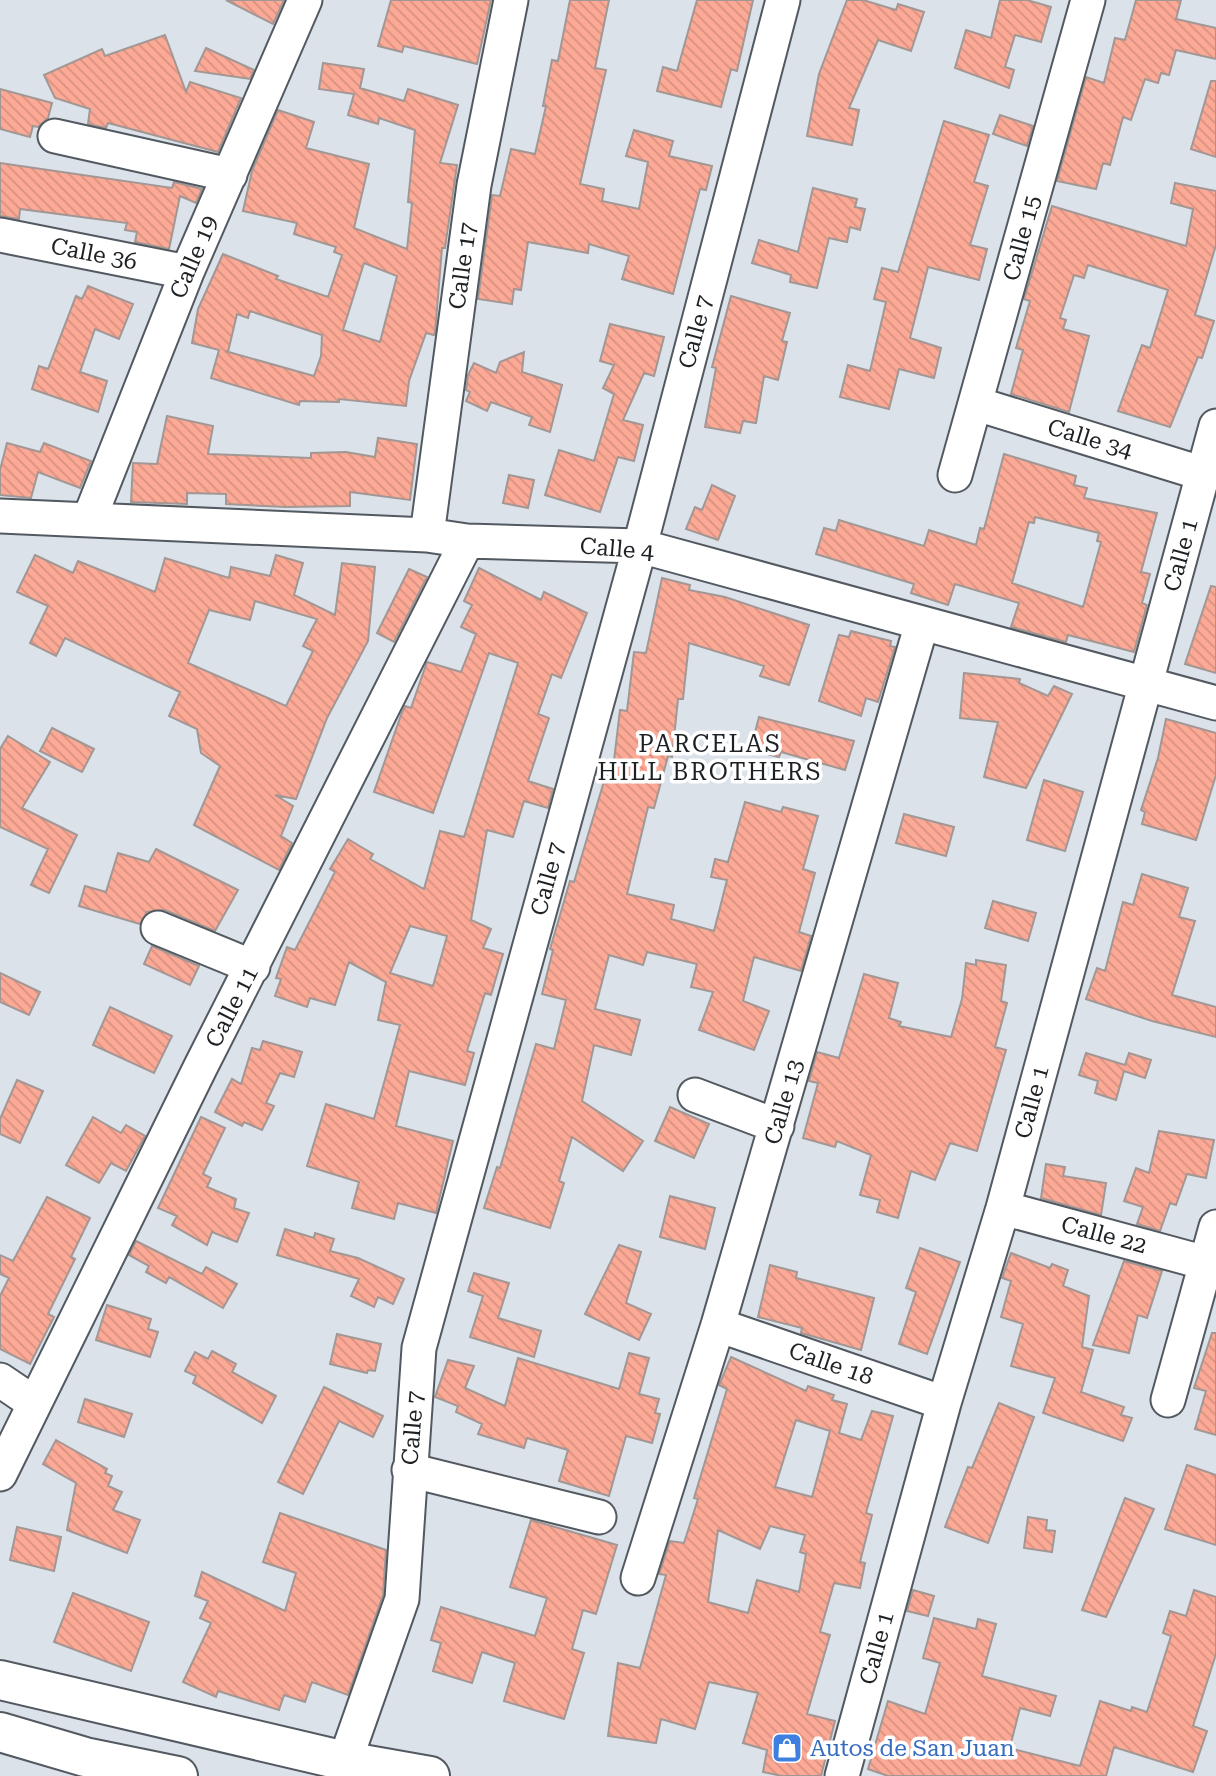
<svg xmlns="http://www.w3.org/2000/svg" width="1216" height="1776" viewBox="0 0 1216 1776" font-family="'Roboto Serif',serif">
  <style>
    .building { fill: url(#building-back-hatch); stroke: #a29794; stroke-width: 2; fill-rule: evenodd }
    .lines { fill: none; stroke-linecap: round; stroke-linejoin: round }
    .minor-casing { stroke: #525960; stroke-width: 37 }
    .highway-casing { stroke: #525960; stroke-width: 42 }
    .minor { stroke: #fff; stroke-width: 33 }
    .highway { stroke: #fff; stroke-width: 38 }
    .labels { text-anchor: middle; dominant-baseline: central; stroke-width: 7; stroke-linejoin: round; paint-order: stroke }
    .street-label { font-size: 23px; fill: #1e2124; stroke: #fff }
    .shop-label { font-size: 23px; fill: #366cbe; stroke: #fff; text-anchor: start }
    .neighbourhood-label { font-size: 24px; letter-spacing: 2px; fill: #1e2124; stroke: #fff }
  </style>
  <defs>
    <pattern id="building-back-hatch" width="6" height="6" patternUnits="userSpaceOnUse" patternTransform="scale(1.75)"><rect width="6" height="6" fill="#fca996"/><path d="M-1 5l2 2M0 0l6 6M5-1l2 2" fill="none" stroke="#d89181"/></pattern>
  </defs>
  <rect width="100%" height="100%" fill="#dbe2ea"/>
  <path class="building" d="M226 0H284L273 24Z
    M391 0H491L477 64 404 46 402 52 378 46Z
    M570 0H609L595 68 606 70 580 184 604 189 602 201 639 209 648 162 626 156 634 130 673 141 669 156 712 166 706 190 700 189 673 294 622 279 629 256 589 244 588 253 528 242 521 290 514 289 512 304 478 299 492 195 500 196 511 149 535 154 546 106H543L552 60 558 61Z
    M697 0H753L737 71 731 69 721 107 657 91 663 67 677 71Z
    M847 0H863L896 10 898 4 924 12 911 51 878 40 849 108 859 110 852 145 807 136 819 74Z
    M1000 0H1027L1051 7 1041 42 1015 35 1005 67 1014 70 1009 88 955 68 966 30 991 38Z
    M1136 0H1181L1176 19 1216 28V59L1176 50 1169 75 1161 73 1158 83 1145 79 1131 120 1123 117 1110 165 1103 163 1096 189 1057 181 1086 77 1104 83 1115 38 1125 40Z
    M165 35 186 92 190 82 241 98 218 152 108 123 106 128 88 124 90 109 55 98 44 75 102 49 105 56Z
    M206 48 254 70 250 79 195 71Z
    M323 63 364 69 360 88 404 101 408 89 458 105 440 163 457 165 445 248H442L435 333 434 335 426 333 409 381 406 406 339 399V402L300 401 299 405 211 378 219 350 192 343 198 309 223 254 278 276 276 279 328 297 342 255 334 252 336 247 294 234 297 223 243 211 252 171 278 110 314 122 306 148 369 164 354 228 407 249 412 203 408 202 415 130 379 118 378 124 348 115 354 94 319 89ZM364 263 397 276 380 342 343 330ZM250 311 322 335 321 356 314 376 225 351 228 352 237 314 248 318Z
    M1211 81H1216V157L1191 149Z
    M0 89 52 103 48 118 38 127 33 126 30 137 0 129Z
    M1000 115 1033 126 1027 146 993 134Z
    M944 121 989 135 974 182 988 186 970 245 987 249 979 280 928 267 910 338 941 348 934 378 899 369 889 409 840 397 848 365 870 371 886 302 874 299 882 268 898 272Z
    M0 163 172 188 174 182 202 189 196 203 180 196 169 249 135 242 137 232 125 230 127 223 20 209 19 219 0 216Z
    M1175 183 1216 191V245L1195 315 1214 321 1202 358 1198 357 1170 427 1118 411 1142 345 1150 348 1168 290 1088 265 1084 278 1074 275 1060 318 1066 320 1063 329 1089 336 1069 412 1011 394 1023 350 1016 348 1030 301 1024 299 1052 206 1186 246 1193 209 1171 203Z
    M813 188 857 199 855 207 865 209 860 230 850 227 847 242 829 238 817 288 790 282 791 275 752 263 759 240 798 252Z
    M88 286 133 304 119 339 95 329 80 372 107 381 98 412 32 389 39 366 48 369 76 296 82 299Z
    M731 296 790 313 782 341 787 342 778 380 764 376 756 423 743 421 740 433 705 427 716 368 712 367Z
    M610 324 664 337 654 376 644 373 623 420 643 425 634 461 618 457 600 512 545 495 559 450 594 461 614 394 603 388 614 365 600 361Z
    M524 352 522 372 562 385 550 432 529 425 532 417 491 402 487 411 466 401 470 392 466 390 468 375 474 363 496 373 500 362Z
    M167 416 213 426 208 454 311 458V453L346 452 375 457 378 438 417 444 410 500 350 492V506L286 507 226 504V494L187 493V504L131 502 133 463 157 464Z
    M7 443 40 452 44 443 91 461 80 488 38 472 31 498 0 495V470Z
    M1004 454 1076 476 1074 485 1087 488 1084 498 1157 513 1141 572 1150 574 1142 603 1147 605 1134 652 1068 635 1066 642 1011 627 1019 603 955 584 948 605 911 593 914 584 816 554 824 528 836 531 839 520 924 546 929 530 976 545 980 528 984 529ZM1035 517 1099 533 1097 541 1101 542 1083 607 1012 583 1029 522 1034 523Z
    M509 475 534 480 528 508 503 503Z
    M712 485 735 496 718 540 686 529 695 507 702 510Z
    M35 555 73 573 78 561 155 592 165 558 229 578 231 567 270 576 276 555 303 563 294 595 335 615 342 563 375 567 368 641 327 718 296 799 275 795 293 806 281 836 292 843 279 870 194 825 220 766 201 753 197 729 169 716 180 692 65 638 56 656 30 643 48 606 17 592ZM255 601 317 619 303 646 313 651 286 706 188 663 209 610 250 620Z
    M479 568 541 600 544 592 587 613 561 678 552 674 538 714 549 718 528 781 553 789 548 808 524 801 513 837 487 830 471 920 491 929 483 948 503 954 491 995 485 993 467 1051 474 1053 465 1085 409 1071 396 1126 453 1141 436 1213 398 1203 394 1219 352 1208 359 1182 307 1166 326 1104 374 1119 400 1025 378 1020 386 982 349 962 335 1005 310 998 307 1007 275 996 281 979 276 978 287 947 295 950 335 872 330 869 348 839 373 854 370 859 424 889 440 831 464 837 518 663 489 653 433 813 374 792 401 715 405 706 411 708 427 662 461 672 476 634 461 627 472 605 464 601ZM410 926 447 936 433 986 390 973Z
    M409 569 427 577 394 642 377 633Z
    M662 578 690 585 689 590 725 597 809 625 789 685 760 676 764 666 689 643 683 699H678L672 757 668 756 654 808 648 807 627 894 674 905 671 919 714 931 727 880 711 877 715 859 728 862 745 802 781 812 783 807 818 816 803 869 815 873 799 932 811 936 801 971 754 957 743 1001 769 1011 754 1050 699 1030 713 992 691 987 697 964 647 952 643 965 609 955 595 1009 640 1020 631 1055 594 1045 582 1101 643 1141 623 1171 572 1137 559 1181 564 1183 550 1228 484 1208 497 1167 500 1168 536 1044 554 1049 566 1000 542 994 553 950 550 949 570 881 574 882 608 768 613 769 620 710 627 711 634 652 646 653Z
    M1211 586 1216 587V673L1185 664Z
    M851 631 891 641 890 646 895 647 878 702 866 698 861 716 819 701 839 635 849 637Z
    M964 673 1020 679 1019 683 1048 696 1054 686 1072 694 1026 788 984 777 998 722 960 718Z
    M759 717 854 741 845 770 781 752 779 757 762 753 763 747 752 744Z
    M1166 719 1216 733V775L1196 840 1142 824 1145 812 1141 810 1158 758Z
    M52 728 94 749 82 772 40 751Z
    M8 736 50 762 22 808 77 835 49 893 31 885 48 849 0 827V749Z
    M1044 780 1083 792 1065 851 1027 840Z
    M904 814 954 827 946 856 896 843Z
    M156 849 238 890 215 931 165 910 147 912 140 924 79 906 85 886 106 892 118 853 149 862Z
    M1142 874 1188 888 1179 917 1195 921 1172 995 1216 1007V1037L1152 1021 1086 999 1097 968 1105 971 1123 902 1133 905Z
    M993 901 1036 913 1028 941 985 928Z
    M152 946 199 966 190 985 144 964Z
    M976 960 1006 965 1001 1001 1007 1003 995 1047 1006 1050 977 1151 950 1143 935 1180 911 1171 898 1218 877 1212 880 1200 860 1195 871 1155 837 1141 835 1147 803 1138 818 1083 809 1081 817 1052 839 1058 864 974 898 983 889 1018 901 1022 899 1026 951 1037 962 999 966 963 976 965Z
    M0 973 40 992 29 1015 0 1002Z
    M110 1007 172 1036 154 1073 93 1045Z
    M263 1041 302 1052 294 1077 280 1073 266 1103 274 1106 262 1130 244 1122 242 1126 215 1112 232 1079 241 1084 252 1048 260 1050Z
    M1086 1053 1125 1065 1129 1053 1151 1060 1145 1078 1124 1071 1116 1100 1095 1093 1098 1081 1079 1075Z
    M17 1080 43 1091 20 1143 0 1134V1119Z
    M670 1107 709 1124 694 1158 655 1141Z
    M93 1117 121 1133 126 1125 145 1136 126 1171 111 1163 99 1183 66 1165Z
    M201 1117 225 1128 203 1174 211 1178 207 1187 236 1199 234 1208 249 1213 237 1242 212 1232 207 1245 172 1225 177 1216 158 1208Z
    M1159 1131 1214 1140 1206 1178 1187 1174 1176 1205 1170 1203 1160 1231 1137 1224 1143 1207 1124 1201 1136 1168 1149 1173Z
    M1046 1164 1065 1167 1063 1176 1106 1183 1101 1215 1041 1198Z
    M670 1196 715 1208 705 1249 660 1237Z
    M47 1197 90 1218 71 1257 75 1259 48 1314 54 1317 30 1364 0 1349V1296L9 1278 0 1274V1255L13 1261Z
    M285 1229 314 1238 315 1233 334 1239 330 1251 358 1258 404 1279 393 1304 378 1297 374 1307 351 1296 359 1279 277 1255Z
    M136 1241 202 1274 206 1267 237 1284 223 1308 169 1277 166 1283 146 1272 149 1266 129 1255Z
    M619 1245 641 1252 626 1303 651 1314 639 1340 585 1314Z
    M920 1248 960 1262 927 1354 899 1344 916 1292 906 1288Z
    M1011 1253 1050 1268 1052 1264 1068 1270 1063 1286 1089 1296 1082 1347 1093 1350 1081 1392 1124 1407 1121 1415 1132 1418 1123 1441 1043 1413 1055 1378 1011 1366 1023 1324 1001 1317 1011 1281 1002 1278Z
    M1124 1261 1162 1271 1147 1318 1138 1315 1129 1353 1093 1345Z
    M770 1265 797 1272 796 1278 874 1298 861 1350 801 1333 802 1328 758 1317Z
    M474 1273 509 1283 498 1318 541 1331 534 1357 470 1337 483 1296 468 1291Z
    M107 1305 151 1319 148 1329 158 1332 150 1357 96 1340Z
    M1212 1333H1216V1435L1195 1429 1206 1391 1194 1388Z
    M337 1334 381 1344 375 1371 368 1370 367 1373 330 1364Z
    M212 1351 236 1364 232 1372 276 1396 262 1423 193 1383 196 1376 185 1371 195 1352 208 1359Z
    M629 1353 649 1358 639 1394 659 1399 655 1413 660 1414 652 1443 626 1436 609 1496 559 1481 568 1450 527 1438 524 1448 478 1434 482 1424 456 1412 458 1406 435 1397 448 1360 474 1366 465 1388 505 1406 518 1358 619 1389Z
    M731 1357 806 1391 808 1386 834 1395 832 1400 847 1404 839 1433 861 1440 872 1411 893 1416 866 1513 872 1515 860 1562 865 1563 860 1588 834 1583 820 1632 830 1635 807 1714 835 1721 821 1776H782L763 1772 767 1750 743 1743 758 1693 709 1682 695 1729 661 1719 656 1743 608 1736 618 1663 640 1668 666 1575 659 1574 670 1541 684 1543 698 1499 694 1498 727 1389 719 1385ZM796 1420 830 1431 812 1497 775 1487ZM770 1526 805 1535 800 1552 806 1554 799 1592 757 1580 748 1613 708 1602 718 1530 760 1549Z
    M324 1387 383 1416 373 1437 339 1421 303 1494 278 1482Z
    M85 1399 132 1414 124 1437 78 1422Z
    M999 1403 1034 1417 988 1543 945 1527 968 1467 972 1468Z
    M56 1440 107 1469 105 1473 112 1476 108 1486 122 1492 113 1510 140 1520 127 1553 67 1530 76 1483 43 1464Z
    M1187 1465 1216 1475V1545L1165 1529Z
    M1125 1498 1154 1509 1106 1617 1082 1610Z
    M280 1513 386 1550 383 1595 348 1695 312 1682 305 1702 284 1695 279 1710 218 1691 216 1697 183 1682 211 1623 200 1618 208 1601 195 1596 202 1572 285 1611 296 1573 263 1562Z
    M1028 1517 1047 1520 1046 1530 1055 1531 1052 1552 1024 1548Z
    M531 1520 617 1545 596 1614 583 1610 572 1649 584 1653 564 1719 504 1701 515 1663 482 1652 472 1683 433 1671 441 1643 431 1640 441 1607 535 1636 547 1598 510 1587Z
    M17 1527 61 1537 54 1571 10 1560Z
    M913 1590 934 1596 928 1616 907 1611Z
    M1194 1590 1216 1597V1654L1193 1726 1207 1731 1193 1772 1114 1747 1106 1776H888L868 1769 888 1701 925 1714 940 1663 923 1658 934 1618 976 1629 978 1619 996 1624 982 1676 1056 1696 1050 1716 1020 1708 1011 1743 1014 1744 1013 1749 1080 1766 1100 1701 1131 1711 1132 1707 1147 1712 1171 1636 1163 1633 1170 1611 1186 1616Z
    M73 1593 149 1622 131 1671 54 1642Z"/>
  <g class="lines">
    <g class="minor-casing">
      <path id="minor" d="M55 136 230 175
        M0 235 187 272
        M977 404 1204 474
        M955 475 1088 0
        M0 516 427 535 467 541 640 546 1216 703
        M90 517 187 272 305 0
        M427 535 474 185 511 0
        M158 928 253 967
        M695 1095 777 1126
        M1003 1208 1206 1263
        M718 1325 944 1403
        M0 1380 34 1403
        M1168 1400 1216 1227
        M409 1470 599 1517
        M0 1474 200 1068 467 541
        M638 1578 718 1325 922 623
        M345 1761 402 1599 419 1348 640 546 783 0
        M842 1776 944 1403 1003 1208 1216 426"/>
    </g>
    <g class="highway-casing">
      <path id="highway" d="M0 1680 345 1761 430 1776
        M0 1732 85 1757 178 1776"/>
    </g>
    <use href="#minor" class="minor"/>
    <use href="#highway" class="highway"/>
  </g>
  <defs>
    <g id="shop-square" transform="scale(1.575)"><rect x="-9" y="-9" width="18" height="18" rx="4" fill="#3f7fe0" stroke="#fff"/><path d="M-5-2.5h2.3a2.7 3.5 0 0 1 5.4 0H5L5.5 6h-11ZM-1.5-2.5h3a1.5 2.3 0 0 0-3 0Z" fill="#fff"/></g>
  </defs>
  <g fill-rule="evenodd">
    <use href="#shop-square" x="787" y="1748"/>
  </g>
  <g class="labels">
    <g class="street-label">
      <text transform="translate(1022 238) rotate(-75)">Calle 15</text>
      <text transform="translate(94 254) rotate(11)">Calle 36</text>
      <text transform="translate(194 257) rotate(-67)">Calle 19</text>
      <text transform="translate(463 266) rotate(-82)">Calle 17</text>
      <text transform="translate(696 332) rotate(-75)">Calle 7</text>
      <text transform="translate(1090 439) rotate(17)">Calle 34</text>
      <text transform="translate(617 549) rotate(5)">Calle 4</text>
      <text transform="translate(1181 555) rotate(-75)">Calle 1</text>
      <text transform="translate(548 879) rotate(-75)">Calle 7</text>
      <text transform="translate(232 1007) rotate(-63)">Calle 11</text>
      <text transform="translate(784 1102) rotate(-74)">Calle 13</text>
      <text transform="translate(1032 1102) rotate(-75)">Calle 1</text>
      <text transform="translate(1104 1235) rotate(15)">Calle 22</text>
      <text transform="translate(831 1364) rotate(19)">Calle 18</text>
      <text transform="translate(413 1428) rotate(-85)">Calle 7</text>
      <text transform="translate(877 1648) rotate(-75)">Calle 1</text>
    </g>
    <g class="shop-label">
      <text x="810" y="1748">Autos de San Juan</text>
    </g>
    <g class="neighbourhood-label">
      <text x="710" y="744">PARCELAS<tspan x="710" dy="28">HILL BROTHERS</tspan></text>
    </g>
  </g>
</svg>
